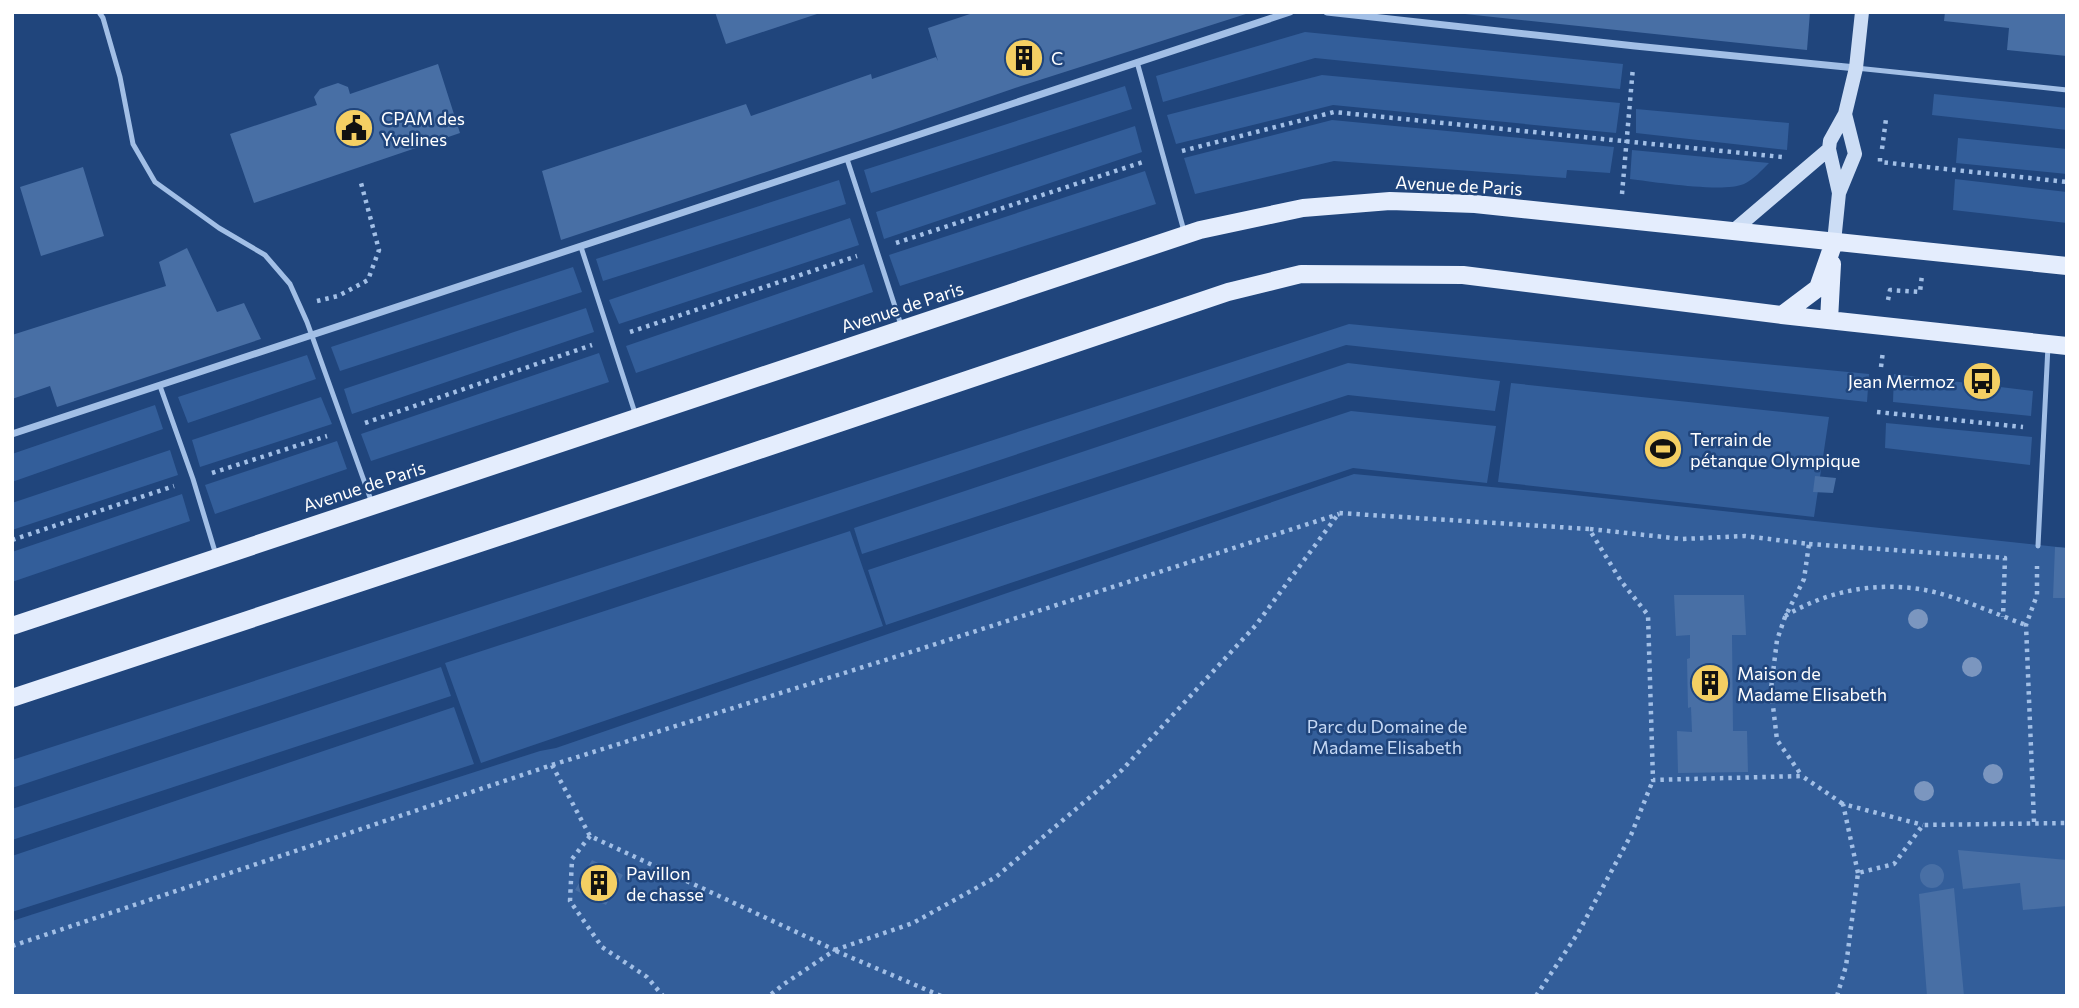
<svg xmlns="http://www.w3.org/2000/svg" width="2079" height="1008" viewBox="0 0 2079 1008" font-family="Commissioner,sans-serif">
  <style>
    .green { fill: #335e9a }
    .building { fill: #486fa5 }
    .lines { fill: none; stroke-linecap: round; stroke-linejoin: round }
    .path { stroke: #a2bfe6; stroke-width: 4.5; stroke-dasharray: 3.5 5; stroke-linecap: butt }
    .lane { stroke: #a2bfe6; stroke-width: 5 }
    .street { stroke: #a2bfe6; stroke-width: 7 }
    .secondary { stroke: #ccddf5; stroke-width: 14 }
    .primary { stroke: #e4edfd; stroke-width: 18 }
    .tree { fill: #7b96bf }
    .labels { text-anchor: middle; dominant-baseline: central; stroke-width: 5; stroke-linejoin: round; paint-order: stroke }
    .poi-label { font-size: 18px; fill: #fff; stroke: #20457c; text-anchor: start }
    .street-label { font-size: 18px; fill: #fff; stroke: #20457c }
    .park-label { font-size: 18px; fill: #c6d9f5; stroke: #20457c }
  </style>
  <rect width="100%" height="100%" fill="#20457c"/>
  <path class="green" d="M1305 32 1623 64 1620 89 1315 58 1163 102 1156 76Z
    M1322 75 1620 103 1616 133 1333 105 1176 144 1167 115Z
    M1125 86 1132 109 871 193 864 170Z
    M1934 94 2067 108V130L1932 115Z
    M1636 109 1789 123 1787 150 1636 133Z
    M1332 120 1614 147 1610 173 1567 170 1566 178 1334 161 1195 194 1184 158Z
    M1135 126 1142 152 884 239 876 212Z
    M1958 138 2067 149V174L1956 163Z
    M1632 150 1769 163C1761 171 1754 179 1744 184 1723 193 1655 182 1630 179Z
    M1145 171 1156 204 900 286 889 255Z
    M1955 179 2067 192V223L1953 210Z
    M839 180 846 204 603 281 596 259Z
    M850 218 859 245 619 324 609 300Z
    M864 264 873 292 636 373 626 346Z
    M573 267 582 292 340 371 331 347Z
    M586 308 594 332 352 414 344 389Z
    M1349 324 1869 374 1867 402 1346 345 12 788V760Z
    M599 353 609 382 371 461 361 434Z
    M307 355 316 379 188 423 178 397Z
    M1348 363 1500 381 1495 411 1348 395 862 554 854 528Z
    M1894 374 2033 391 2031 416 1893 402Z
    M1511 383 1829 417 1814 517 1498 482Z
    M321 397 332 424 200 467 192 440Z
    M155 405 163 429 12 482V454Z
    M1351 411 1496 426 1487 483 1353 468 886 625 868 570Z
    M1886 423 2032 437 2030 465 1885 448Z
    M337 441 347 469 215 514 205 485Z
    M170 450 178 475 12 530V503Z
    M1354 474 1565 494 2067 548V996H12V921L540 751 556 748Z
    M182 494 190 521 12 582V552Z
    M850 531 883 626 481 763 445 663Z
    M441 667 451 696 12 840V809Z
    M454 707 474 764 12 912V856Z"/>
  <path class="building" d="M715 12H820V13L726 44Z
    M976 12 1249 13 1024 85 890 131 561 240 542 171 746 104 751 116 871 74 872 79 936 57 938 61 928 28Z
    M1465 12H1810L1807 50 1465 14Z
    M1945 12H2067V56L2007 50 2009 28 1944 21Z
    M438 64 460 133 254 203 230 134 317 105 314 97 320 89 338 83 348 87 350 94Z
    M83 167 104 236 41 256 20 187Z
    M187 248 217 312 244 303 261 339 57 407 50 386 12 399V335L166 286 159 262Z
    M1815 476 1836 478 1833 493 1813 492Z
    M2055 547 2067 548V598H2053Z
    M1674 595H1744L1746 635H1732L1733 731H1747L1748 772 1678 773 1677 731 1692 732 1691 707 1688 708 1687 659 1690 658V635L1676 636Z
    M1958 850 2067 860V906L2023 910 2020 883 1963 889Z
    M592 860 623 875 606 905 575 890Z
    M1920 876a12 12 0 1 1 24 0a12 12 0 1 1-24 0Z
    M1954 888 1964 996H1927L1919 894Z"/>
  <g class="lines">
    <path class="path" d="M1882 149 1886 119
      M1182 151 1334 112 1782 157
      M1880 158V162L2067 182
      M1622 194 1633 67
      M896 243 1143 162
      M1888 300 1890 290 1920 292 1922 275
      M317 301 338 296 368 280 379 250 361 183
      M630 332 857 256
      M1881 367 1883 351
      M1877 412 2023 427
      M365 423 592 345
      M212 473 327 436
      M1590 529 1682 539 1745 536 1809 544 1804 579 1785 617 1777 640 1771 689 1777 740 1802 776
      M12 540 174 486
      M1809 544 2005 558 2003 617
      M1785 616C1827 591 1876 581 1925 590 1957 596 1995 614 2026 625
      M552 765 590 836 835 950 784 984 769 996
      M2034 822 2026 625 2037 595V566
      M590 836 572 859 570 901 602 947 647 977 663 996
      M1858 873 1843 804 1923 825
      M12 946 552 765 914 651 1339 514
      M835 950 913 923 996 877 1122 770 1256 625 1339 513 1589 529 1621 581 1648 615 1653 780 1802 776 1843 804
      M836 951 941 996
      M1536 996 1578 933 1631 835 1653 780
      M1837 996 1846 966 1858 873 1894 864 1923 825 2067 823"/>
    <path class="lane" d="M99 12 103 18 120 77 133 144 155 182 219 228 265 255 290 284 307 322 372 503
      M1137 62 1184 231
      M1856 68 2067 90
      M847 159 901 325
      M581 247 635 413
      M160 386 193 479 216 555
      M2038 546 2048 346"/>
    <path class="street" d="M1327 12 1635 46 1856 68
      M12 434 1290 12"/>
    <path class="secondary" d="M1839 193 1829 149 1830 141 1845 114 1856 68 1862 12
      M1733 231 1829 149
      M1834 242 1839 193 1855 154 1845 114"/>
    <path class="primary" d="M1782 315 1818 288 1834 242
      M1829 320 1832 264
      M12 626 1200 230 1303 208 1390 201 1475 204 2067 266
      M12 698 649 487 1228 292 1301 274 1463 275 1782 315 2067 346"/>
  </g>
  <g class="tree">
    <circle cx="1918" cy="619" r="10"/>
    <circle cx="1972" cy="667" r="10"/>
    <circle cx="1993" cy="774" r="10"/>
    <circle cx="1924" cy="791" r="10"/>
  </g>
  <defs>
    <g id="building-disc" transform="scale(2.0125)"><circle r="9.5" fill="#f4cf63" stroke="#20457c"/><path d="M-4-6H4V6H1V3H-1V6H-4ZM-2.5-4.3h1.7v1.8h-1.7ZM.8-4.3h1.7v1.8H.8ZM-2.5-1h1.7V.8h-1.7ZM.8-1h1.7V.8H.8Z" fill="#111"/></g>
    <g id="civic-disc" transform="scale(2.0125)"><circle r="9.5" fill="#f4cf63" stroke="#20457c"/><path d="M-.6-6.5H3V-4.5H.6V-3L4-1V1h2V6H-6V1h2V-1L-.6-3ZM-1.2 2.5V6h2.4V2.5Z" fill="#111"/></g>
    <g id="bus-disc" transform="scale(2.0125)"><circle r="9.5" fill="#f4cf63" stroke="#20457c"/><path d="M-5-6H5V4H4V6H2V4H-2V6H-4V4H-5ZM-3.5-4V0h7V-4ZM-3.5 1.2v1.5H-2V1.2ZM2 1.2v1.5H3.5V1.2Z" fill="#111"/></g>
    <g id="stadium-disc" transform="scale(2.0125)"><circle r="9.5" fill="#f4cf63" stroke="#20457c"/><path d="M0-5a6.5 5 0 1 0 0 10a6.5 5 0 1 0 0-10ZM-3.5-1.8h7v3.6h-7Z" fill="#111"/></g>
  </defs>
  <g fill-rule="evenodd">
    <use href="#building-disc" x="1024" y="58"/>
    <use href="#civic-disc" x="354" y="128"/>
    <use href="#bus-disc" x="1982" y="381"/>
    <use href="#stadium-disc" x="1663" y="449"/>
    <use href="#building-disc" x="1710" y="683"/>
    <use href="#building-disc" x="599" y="883"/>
  </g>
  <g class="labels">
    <g class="poi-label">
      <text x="1051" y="58">C</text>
      <text x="381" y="118">CPAM des<tspan x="381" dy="21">Yvelines</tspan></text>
      <text x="1955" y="381" text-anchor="end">Jean Mermoz</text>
      <text x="1690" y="439">Terrain de<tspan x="1690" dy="21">pétanque Olympique</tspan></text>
      <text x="1737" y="673">Maison de<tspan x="1737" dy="21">Madame Elisabeth</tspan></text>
      <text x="626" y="873">Pavillon<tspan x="626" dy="21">de chasse</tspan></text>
    </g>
    <g class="street-label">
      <text transform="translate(1459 185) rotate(3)">Avenue de Paris</text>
      <text transform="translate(902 307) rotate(-18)">Avenue de Paris</text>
      <text transform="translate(364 486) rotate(-18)">Avenue de Paris</text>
    </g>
    <g class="park-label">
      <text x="1387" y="726">Parc du Domaine de<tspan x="1387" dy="21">Madame Elisabeth</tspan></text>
    </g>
  </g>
  <rect width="2079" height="1008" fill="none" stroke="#ffffff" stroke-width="28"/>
</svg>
